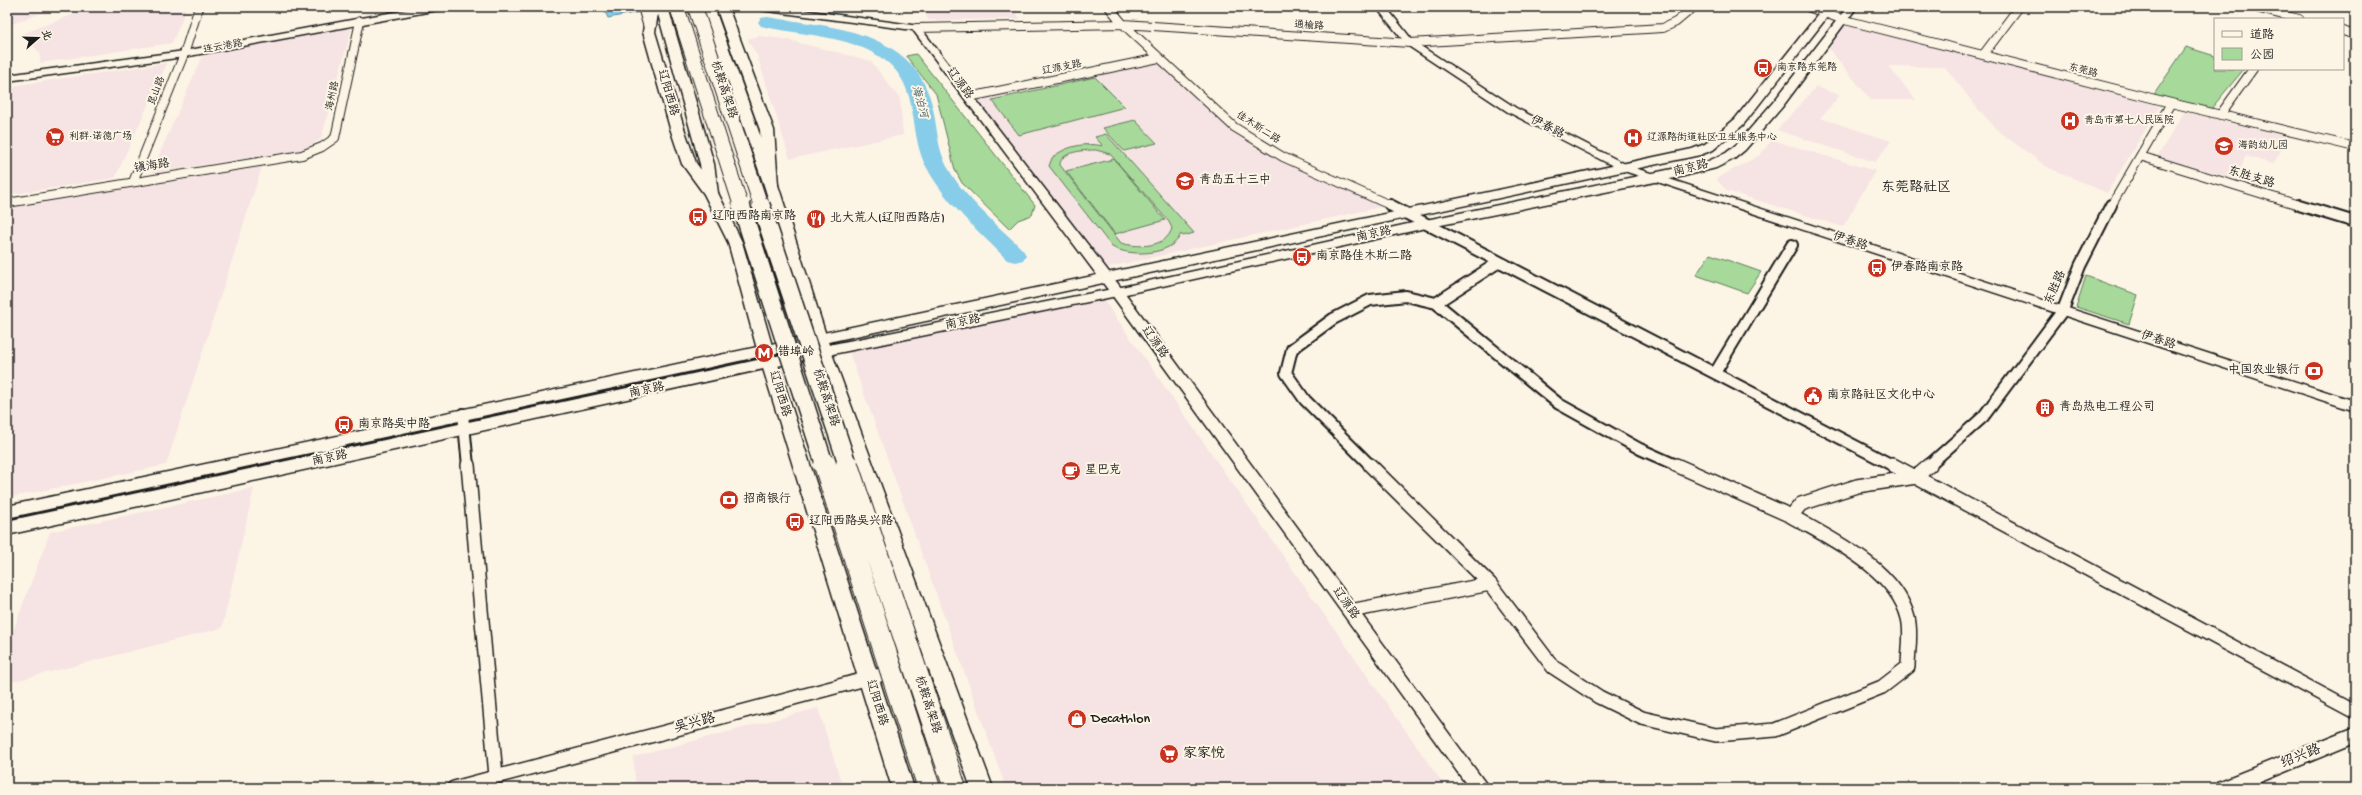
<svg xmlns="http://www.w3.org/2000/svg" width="2362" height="795" viewBox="0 0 2362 795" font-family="'Gochi Hand','LXGW WenKai TC',sans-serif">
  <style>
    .built { fill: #f6e3e3 }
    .green { fill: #a6d99a; stroke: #617a5b; fill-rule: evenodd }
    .water { fill: #87cce8; stroke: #5c8696 }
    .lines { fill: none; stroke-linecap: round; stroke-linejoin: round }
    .river { fill: #87cce8; fill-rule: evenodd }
    .minor-far2-casing { stroke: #1c1c1c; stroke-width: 10 }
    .minor-far1-casing { stroke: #1c1c1c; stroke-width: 14 }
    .minor-casing { stroke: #1c1c1c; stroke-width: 16 }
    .tertiary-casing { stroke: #1c1c1c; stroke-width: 3 }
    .secondary-casing { stroke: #1c1c1c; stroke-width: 3 }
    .primary-casing { stroke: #1c1c1c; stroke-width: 3 }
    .trunk-casing { stroke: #1c1c1c; stroke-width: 3 }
    .minor-far2 { stroke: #fcf5e5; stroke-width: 8 }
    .minor-far1 { stroke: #fcf5e5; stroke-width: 10 }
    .minor { stroke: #fcf5e5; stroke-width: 13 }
    .tertiary { fill: #fcf5e5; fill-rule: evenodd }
    .secondary { fill: #fcf5e5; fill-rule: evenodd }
    .primary { fill: #fcf5e5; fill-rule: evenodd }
    .trunk { fill: #fcf5e5; fill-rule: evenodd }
    .trunk-bridge-far2-casing { stroke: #1c1c1c; stroke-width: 16; stroke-linecap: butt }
    .trunk-bridge-far1-casing { stroke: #1c1c1c; stroke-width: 20; stroke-linecap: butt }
    .trunk-bridge-casing { stroke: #1c1c1c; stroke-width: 24; stroke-linecap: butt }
    .trunk-bridge-far2 { stroke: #fcf5e5; stroke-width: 14 }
    .trunk-bridge-far1 { stroke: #fcf5e5; stroke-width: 17 }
    .trunk-bridge { stroke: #fcf5e5; stroke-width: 22 }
    .labels { text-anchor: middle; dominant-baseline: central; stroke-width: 4; stroke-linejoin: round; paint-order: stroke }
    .far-street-label { font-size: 10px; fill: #1c1c1c; stroke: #fcf5e5 }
    .far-poi-label { font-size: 10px; fill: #1c1c1c; stroke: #fcf5e5; text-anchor: start }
    .far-water-label { font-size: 11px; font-style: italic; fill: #415a63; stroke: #fcf5e5 }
    .street-label { font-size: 12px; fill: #1c1c1c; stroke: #fcf5e5 }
    .poi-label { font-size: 12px; fill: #1c1c1c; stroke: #fcf5e5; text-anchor: start }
    .quarter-label { font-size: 14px; fill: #1c1c1c; stroke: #fcf5e5 }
    .near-poi-label { font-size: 14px; fill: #1c1c1c; stroke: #fcf5e5; text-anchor: start }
    .near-street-label { font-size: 14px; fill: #1c1c1c; stroke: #fcf5e5 }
  </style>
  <rect width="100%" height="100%" fill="#fcf5e5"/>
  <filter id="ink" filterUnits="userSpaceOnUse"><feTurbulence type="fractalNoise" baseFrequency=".025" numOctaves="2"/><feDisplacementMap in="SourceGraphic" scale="8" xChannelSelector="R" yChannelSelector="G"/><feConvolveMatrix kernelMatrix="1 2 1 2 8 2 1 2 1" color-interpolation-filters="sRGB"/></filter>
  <g filter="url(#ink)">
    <path class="built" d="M7 7H57L7 26Z
      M93 7H187L172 43 40 63V53L22 34Z
      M922 7H1012L1020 19 928 20Z
      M1845 26 1860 28 2160 106 2107 193 2047 167 2001 133 1978 109 1945 67 1888 66 1916 100H1871L1829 49 1834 39Z
      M352 27 321 139 304 149 151 173 203 55Z
      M760 36 784 39 871 61 900 99 903 135 790 159 757 55 747 39Z
      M1159 58 1234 127 1283 157 1390 205 1100 269 969 97Z
      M167 63 115 178 7 195V94L18 85Z
      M1816 87 1840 95 1820 118 1891 141 1875 162 1777 130Z
      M2184 112 2289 137 2273 164 2246 156 2236 179 2158 156Z
      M1772 140 1875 171 1843 227 1727 191 1716 179 1760 155Z
      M262 167 166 465 7 498V208Z
      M1103 299 1446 788H1006L849 352Z
      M254 488 222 628 7 683V647L50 532Z
      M818 708 843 788H636L633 757Z"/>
    <path class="green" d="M2186 47 2215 56V69H2244L2210 110 2153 96Z
      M916 54 1035 205 1032 215 1018 220 1009 229 962 183 955 170 936 94 906 56Z
      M1095 77 1125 107 1019 135 992 100Z
      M1135 120 1157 143 1124 151 1103 128Z
      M1106 134 1194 233 1183 236 1181 234C1172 256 1130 257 1112 247L1049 166 1052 158C1065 146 1086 142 1103 146L1095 137ZM1096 150 1110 154 1169 222 1172 228C1167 248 1137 248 1121 243L1060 165C1060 151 1086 150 1096 150Z
      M1114 159 1165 220 1115 234 1066 171Z
      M1710 254 1761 272 1747 293 1696 275Z
      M2086 276 2138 295 2129 324 2076 307Z"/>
    <path class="water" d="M603 7H637L639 12 608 18Z"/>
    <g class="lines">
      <path class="river" d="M767 17C825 26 907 29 929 95 938 119 935 145 948 168 965 199 998 225 1023 250L1026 255 1023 260 1015 262 1007 260C979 231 946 204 927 168 907 132 922 86 883 59 847 34 802 36 761 26L758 22 761 18Z"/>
      <g class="minor-far2-casing">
        <path id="minor-far2" d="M642 7 649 31
          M1109 7 1123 24 1234 127 1283 157 1392 206
          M1808 7 1841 19 2171 103 2355 147
          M2252 7 2299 19
          M916 28 1123 24 1410 43 1663 28 1676 22 1694 7
          M2343 31 2355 35
          M1983 55 2019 7
          M969 97 1159 58
          M2220 115 2253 69
          M2140 156 2302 206
          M133 182 184 54 199 7
          M7 203 302 155 322 147 335 138 360 21
          M2111 206 2171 103"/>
      </g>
      <g class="minor-far1-casing">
        <path id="minor-far1" d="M1390 205 1894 466
          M2299 205 2355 222
          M1436 303 1499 262
          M1715 373 1792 245
          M463 414 468 466
          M1371 466 1305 400 1286 373 1292 349 1333 319 1370 300 1406 296 1436 303 1559 404 1640 449 1678 466
          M1928 466 1983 417 2063 310 2080 266 2111 205"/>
      </g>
      <g class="minor-casing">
        <path id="minor" d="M468 465 496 776
          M1370 465 1490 584 1553 667 1599 697 1642 718 1716 735 1775 730 1882 687 1908 667C1908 651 1912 634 1908 618 1896 569 1831 539 1791 516
          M1676 465 1791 516
          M1893 465 2355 712
          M1791 516 1801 504 1857 486 1916 477 1930 465
          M1350 611 1490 584
          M454 788 937 660"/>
      </g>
      <g class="tertiary-casing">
        <path id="tertiary" d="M755 7H781L919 26 1122 289 1489 788H1469L1112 295 913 30 760 10Z
          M1376 7H1386L1413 41 1516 108 1629 166 2355 401V411L1621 170 1508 112 1407 45Z
          M2355 727V743L2246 788H2216L2218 782Z"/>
      </g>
      <g class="secondary-casing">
        <path id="secondary" d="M421 7H443L438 10 184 57 7 81V75L184 51Z
          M1824 7H1835L1743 125 1713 150 1700 155 7 518V506L1692 149 1705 144 1735 119Z
          M1847 7H1857L1783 106 1745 150 1734 159 1716 168 1680 177 1426 228 1117 296 823 356 7 535V521L823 346 1117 288 1426 220 1706 162 1726 153 1737 144 1775 100Z"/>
      </g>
      <g class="primary-casing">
        <path id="primary" d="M647 7H659L655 32 684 128 696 163 718 193 742 242 773 349 914 788H892L757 349 728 242 704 194 682 164 670 128 643 32Z
          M716 7H728L774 130 778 185 831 351 993 788H971L815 351 764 185 760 130Z"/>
      </g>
      <g class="trunk-casing">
        <path id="trunk" d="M656 7H668L714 164 718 193 716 196 711 197 704 193 700 164Z
          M702 7H714L778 185 776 188H766L764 185Z"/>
      </g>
      <use href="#minor-far2" class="minor-far2"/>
      <use href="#minor-far1" class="minor-far1"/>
      <use href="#minor" class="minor"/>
      <use href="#tertiary" class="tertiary"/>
      <use href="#secondary" class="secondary"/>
      <use href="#primary" class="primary"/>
      <use href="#trunk" class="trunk"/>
      <g class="trunk-bridge-far2-casing">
        <path id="trunk-bridge-far2" d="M677 7 741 206
          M695 7 761 206"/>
      </g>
      <g class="trunk-bridge-far1-casing">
        <path id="trunk-bridge-far1" d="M741 205 825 466
          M761 205 848 466"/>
      </g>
      <g class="trunk-bridge-casing">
        <path id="trunk-bridge" d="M825 465 929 788
          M847 465 955 788"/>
      </g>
      <use href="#trunk-bridge-far2" class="trunk-bridge-far2"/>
      <use href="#trunk-bridge-far1" class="trunk-bridge-far1"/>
      <use href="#trunk-bridge" class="trunk-bridge"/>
    </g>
  </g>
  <defs>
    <g id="bus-disc" transform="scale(1)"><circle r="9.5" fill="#c8321e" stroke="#fcf5e5"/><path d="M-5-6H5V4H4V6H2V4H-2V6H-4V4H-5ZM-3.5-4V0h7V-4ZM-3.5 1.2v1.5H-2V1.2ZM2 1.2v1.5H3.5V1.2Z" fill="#fff"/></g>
    <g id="hospital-disc" transform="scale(1)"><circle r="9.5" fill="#c8321e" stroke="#fcf5e5"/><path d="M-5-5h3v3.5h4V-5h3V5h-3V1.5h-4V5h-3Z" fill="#fff"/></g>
    <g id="supermarket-disc" transform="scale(1)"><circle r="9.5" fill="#c8321e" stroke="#fcf5e5"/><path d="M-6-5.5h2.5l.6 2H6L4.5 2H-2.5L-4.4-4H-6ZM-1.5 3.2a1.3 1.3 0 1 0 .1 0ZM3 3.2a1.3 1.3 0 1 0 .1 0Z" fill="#fff"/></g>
    <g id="school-disc" transform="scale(1)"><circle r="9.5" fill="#c8321e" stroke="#fcf5e5"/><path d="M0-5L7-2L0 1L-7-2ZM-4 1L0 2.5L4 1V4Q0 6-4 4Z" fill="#fff"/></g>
    <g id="restaurant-disc" transform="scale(1)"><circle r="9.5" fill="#c8321e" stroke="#fcf5e5"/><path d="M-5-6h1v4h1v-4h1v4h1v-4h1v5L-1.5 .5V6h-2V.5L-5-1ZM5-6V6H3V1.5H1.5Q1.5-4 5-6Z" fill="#fff"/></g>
    <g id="metro-disc" transform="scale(1)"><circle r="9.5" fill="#c8321e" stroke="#fcf5e5"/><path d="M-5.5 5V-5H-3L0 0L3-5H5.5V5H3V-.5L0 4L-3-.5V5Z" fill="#fff"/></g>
    <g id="bank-disc" transform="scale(1)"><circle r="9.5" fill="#c8321e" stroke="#fcf5e5"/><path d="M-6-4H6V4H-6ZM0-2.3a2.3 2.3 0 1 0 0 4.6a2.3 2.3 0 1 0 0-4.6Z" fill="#fff"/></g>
    <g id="civic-disc" transform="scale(1)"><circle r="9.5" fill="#c8321e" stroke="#fcf5e5"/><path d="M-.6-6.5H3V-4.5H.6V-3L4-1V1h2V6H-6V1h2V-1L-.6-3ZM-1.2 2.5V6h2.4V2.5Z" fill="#fff"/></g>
    <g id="building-disc" transform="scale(1)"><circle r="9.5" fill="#c8321e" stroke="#fcf5e5"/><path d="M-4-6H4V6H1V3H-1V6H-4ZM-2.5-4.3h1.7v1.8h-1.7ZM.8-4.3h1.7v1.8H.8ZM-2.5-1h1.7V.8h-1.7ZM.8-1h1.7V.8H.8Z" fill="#fff"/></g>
    <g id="cafe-disc" transform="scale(1)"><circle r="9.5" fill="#c8321e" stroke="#fcf5e5"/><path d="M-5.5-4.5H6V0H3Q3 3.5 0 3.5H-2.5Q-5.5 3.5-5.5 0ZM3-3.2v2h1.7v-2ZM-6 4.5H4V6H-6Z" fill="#fff"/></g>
    <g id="shop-disc" transform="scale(1)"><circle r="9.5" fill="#c8321e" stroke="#fcf5e5"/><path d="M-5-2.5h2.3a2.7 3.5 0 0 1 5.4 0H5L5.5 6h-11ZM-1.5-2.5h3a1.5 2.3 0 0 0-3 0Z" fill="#fff"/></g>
  </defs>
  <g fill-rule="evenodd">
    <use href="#bus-disc" x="1763" y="68"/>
    <use href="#hospital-disc" x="2070" y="121"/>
    <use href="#supermarket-disc" x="55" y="137"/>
    <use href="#hospital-disc" x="1633" y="138"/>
    <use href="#school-disc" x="2224" y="146"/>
    <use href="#school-disc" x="1185" y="181"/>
    <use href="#bus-disc" x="698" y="217"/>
    <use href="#restaurant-disc" x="816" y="219"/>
    <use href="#bus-disc" x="1302" y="257"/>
    <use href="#bus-disc" x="1877" y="268"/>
    <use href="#metro-disc" x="764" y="353"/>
    <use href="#bank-disc" x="2314" y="371"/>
    <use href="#civic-disc" x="1813" y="396"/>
    <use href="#building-disc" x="2045" y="408"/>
    <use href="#bus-disc" x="344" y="425"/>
    <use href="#cafe-disc" x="1071" y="471"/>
    <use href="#bank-disc" x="729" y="500"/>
    <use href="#bus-disc" x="795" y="522"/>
    <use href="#shop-disc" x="1077" y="719"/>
    <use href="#supermarket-disc" x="1169" y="754"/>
  </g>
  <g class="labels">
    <g class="far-street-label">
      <text transform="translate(1309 26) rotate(4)">通榆路</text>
      <text transform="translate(223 47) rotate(-10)">连云港路</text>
      <text transform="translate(1062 68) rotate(-12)">辽源支路</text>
      <text transform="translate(2083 71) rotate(14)">东莞路</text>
      <text transform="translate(157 91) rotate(-69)">昆山路</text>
      <text transform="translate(333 96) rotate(-78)">海州路</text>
      <text transform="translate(1258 128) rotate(33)">佳木斯二路</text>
    </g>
    <g class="far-poi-label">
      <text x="1777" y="68">南京路东莞路</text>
      <text x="2084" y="121">青岛市第七人民医院</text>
      <text x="69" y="137">利群·诺德广场</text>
      <text x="1647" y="138">辽源路街道社区卫生服务中心</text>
      <text x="2238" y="146">海韵幼儿园</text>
    </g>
    <g class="far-water-label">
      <text transform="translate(919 102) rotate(74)">海泊河</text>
    </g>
    <g class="street-label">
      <text transform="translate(959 84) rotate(53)">辽源路</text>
      <text transform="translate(723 90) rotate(72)">杭鞍高架路</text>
      <text transform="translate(667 93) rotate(74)">辽阳西路</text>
      <text transform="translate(1547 128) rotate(27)">伊春路</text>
      <text transform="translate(152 167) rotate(-9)">镇海路</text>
      <text transform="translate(1691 169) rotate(-14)">南京路</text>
      <text transform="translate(2251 178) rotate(17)">东胜支路</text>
      <text transform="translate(1374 235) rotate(-12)">南京路</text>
      <text transform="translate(1850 242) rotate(18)">伊春路</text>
      <text transform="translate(2056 288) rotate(-67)">东胜路</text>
      <text transform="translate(963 323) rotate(-11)">南京路</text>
      <text transform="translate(2158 341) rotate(18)">伊春路</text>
      <text transform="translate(1154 343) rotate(54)">辽源路</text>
      <text transform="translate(647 391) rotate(-12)">南京路</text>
      <text transform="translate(779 394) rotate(73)">辽阳西路</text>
      <text transform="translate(825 398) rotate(72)">杭鞍高架路</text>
      <text transform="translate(330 459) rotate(-12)">南京路</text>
      <text transform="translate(1345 604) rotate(54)">辽源路</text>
      <text transform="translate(876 703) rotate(73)">辽阳西路</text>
      <text transform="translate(927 705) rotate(72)">杭鞍高架路</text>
    </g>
    <g class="poi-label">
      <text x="1199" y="181">青岛五十三中</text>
      <text x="712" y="217">辽阳西路南京路</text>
      <text x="830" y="219">北大荒人(辽阳西路店)</text>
      <text x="1316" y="257">南京路佳木斯二路</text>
      <text x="1891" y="268">伊春路南京路</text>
      <text x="778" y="353">错埠岭</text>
      <text x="2300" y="371" text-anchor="end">中国农业银行</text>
      <text x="1827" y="396">南京路社区文化中心</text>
      <text x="2059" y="408">青岛热电工程公司</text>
      <text x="358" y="425">南京路吴中路</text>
      <text x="1085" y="471">星巴克</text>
      <text x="743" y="500">招商银行</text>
      <text x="809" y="522">辽阳西路吴兴路</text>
    </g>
    <g class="quarter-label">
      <text x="1916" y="188">东莞路社区</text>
    </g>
    <g class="near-poi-label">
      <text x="1091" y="719">Decathlon</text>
      <text x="1183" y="754">家家悦</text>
    </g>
    <g class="near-street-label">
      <text transform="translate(695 724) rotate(-15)">吴兴路</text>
      <text transform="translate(2301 757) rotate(-22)">绍兴路</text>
    </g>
  </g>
  <rect width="2362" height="795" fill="none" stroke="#fcf5e5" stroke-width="24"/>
  <rect x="12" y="12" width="2338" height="771" fill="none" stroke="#1c1c1c" stroke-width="1.5" filter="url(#ink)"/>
  <rect x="2214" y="18" width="130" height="52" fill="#fcf5e5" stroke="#a29e95"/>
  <rect x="2222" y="31" width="20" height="6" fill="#fcf5e5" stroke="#a29e95"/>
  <text x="2250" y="38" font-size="12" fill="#1c1c1c">道路</text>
  <rect x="2222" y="48" width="20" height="12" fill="#a6d99a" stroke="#a29e95"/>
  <text x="2250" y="58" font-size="12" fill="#1c1c1c">公园</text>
  <g transform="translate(38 38) rotate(70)" stroke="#fcf5e5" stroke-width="3" paint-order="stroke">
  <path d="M0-3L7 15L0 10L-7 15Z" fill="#1c1c1c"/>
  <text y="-6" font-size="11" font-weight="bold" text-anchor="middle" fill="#1c1c1c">北</text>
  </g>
</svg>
